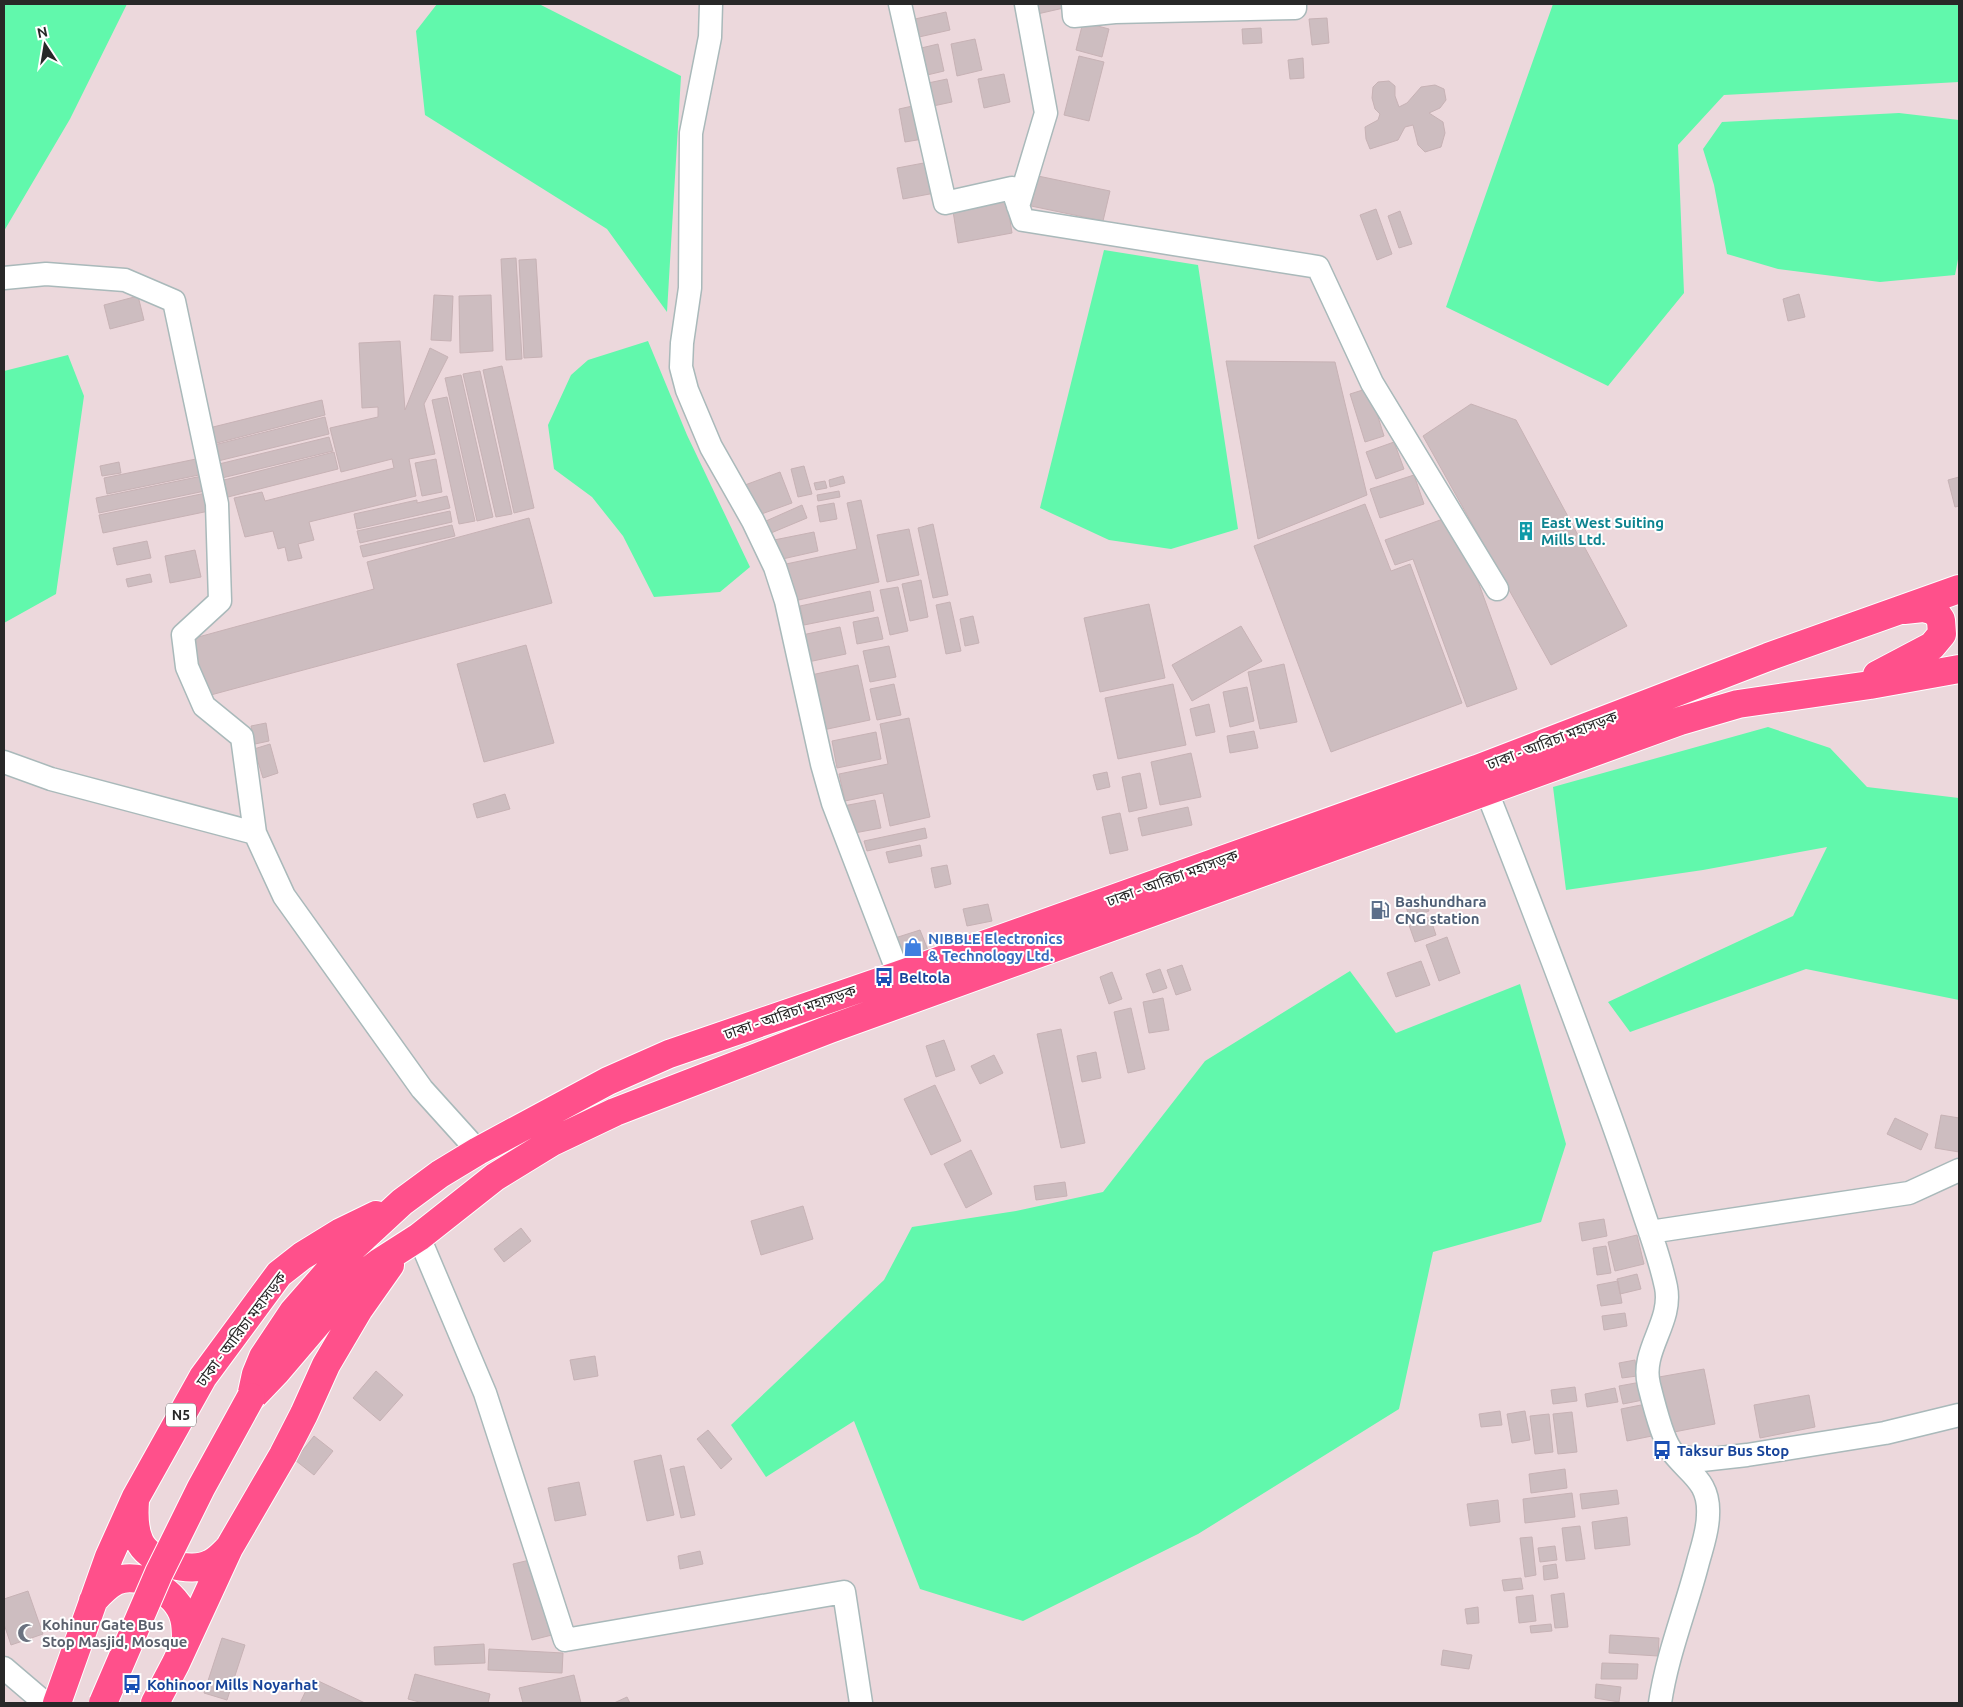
<svg xmlns="http://www.w3.org/2000/svg" width="1963" height="1707" viewBox="0 0 1963 1707" font-family="Ubuntu,'Noto Sans Bengali',sans-serif">
  <style>
    .water { fill: #61f8ac }
    .building { fill: #cdbdc0; stroke: #c7b2b5 }
    .lines { fill: none; stroke-linecap: round; stroke-linejoin: round }
    .minor-casing { stroke: #a9b9ba; stroke-width: 25 }
    .highway-casing { stroke: #fff; stroke-width: 30 }
    .minor { stroke: #fff; stroke-width: 22 }
    .highway { stroke: #ff508b; stroke-width: 28 }
    .highway-bridge-casing { stroke: #fff; stroke-width: 30; stroke-linecap: butt }
    .highway-bridge { stroke: #ff508b; stroke-width: 28 }
    .labels { text-anchor: middle; dominant-baseline: central; stroke-width: 4; stroke-linejoin: round; paint-order: stroke }
    .shield { fill: #fff; stroke: #686868; stroke-width: 1 }
    .shield-label { font-size: 14px; font-weight: bold; fill: #282828 }
    .culture-label { font-size: 15px; font-weight: bold; fill: #0d838f; stroke: #fff; text-anchor: start }
    .street-label { font-size: 15px; fill: #282828; stroke: #fff }
    .service-label { font-size: 15px; font-weight: bold; fill: #4e5e75; stroke: #fff; text-anchor: start }
    .shop-label { font-size: 15px; font-weight: bold; fill: #366cbe; stroke: #fff; text-anchor: start }
    .transit-label { font-size: 15px; font-weight: bold; fill: #164399; stroke: #fff; text-anchor: start }
    .worship-label { font-size: 15px; font-weight: bold; fill: #5b616d; stroke: #fff; text-anchor: start }
  </style>
  <rect width="100%" height="100%" fill="#ecd8dc"/>
  <path class="water" d="M4 4H127L70 119 4 231Z
    M437 4H539L681 76 667 312 607 229 425 115 416 31Z
    M1553 4H1959V82L1724 95 1678 145 1684 293 1608 386 1446 307Z
    M1899 113 1959 120V254L1955 275 1880 282 1778 269 1727 254 1714 185 1703 149 1722 122Z
    M1104 250 1198 265 1238 529 1171 549 1109 540 1040 508Z
    M648 341 687 435 750 567 720 592 654 597 623 536 592 497 554 469 548 425 571 375 588 360Z
    M68 355 84 396 56 594 4 623V371Z
    M1768 727 1830 748 1867 787 1959 798V1000L1806 969 1630 1032 1608 1002 1793 916 1827 847 1703 870 1566 890 1553 787Z
    M1350 971 1396 1033 1520 984 1566 1144 1541 1222 1433 1252 1399 1409 1198 1534 1023 1621 920 1589 854 1421 766 1477 731 1425 884 1280 912 1227 1016 1211 1103 1192 1205 1061Z"/>
  <path class="building" d="M1030 4H1068V7L1033 15Z
    M946 12 950 30 919 37 915 19Z
    M1327 18 1329 43 1312 45 1309 19Z
    M1083 22 1109 29 1102 57 1076 50Z
    M1261 28 1262 43 1243 44 1242 29Z
    M975 39 982 70 957 76 951 44Z
    M938 44 944 71 923 76 917 49Z
    M1079 56 1104 62 1089 121 1064 115Z
    M1303 58 1304 78 1290 79 1288 60Z
    M1004 74 1010 102 984 108 978 79Z
    M947 79 952 102 933 106 928 83Z
    M1389 81 1395 86V96L1399 107 1407 103 1421 87 1435 85 1444 89 1446 100 1440 108 1429 113 1443 122 1445 133 1441 147 1425 152 1418 145 1413 125 1405 127 1398 140 1370 149 1366 139 1365 127 1378 120 1380 114 1375 109 1372 98 1373 87 1378 82Z
    M917 105 923 139 905 142 899 109Z
    M929 162 935 193 903 199 897 168Z
    M1038 176 1110 191 1103 221 1031 206Z
    M1007 201 1012 233 958 243 953 211Z
    M1376 209 1392 254 1377 260 1360 215Z
    M1400 211 1412 244 1399 248 1388 216Z
    M516 258 522 359 506 360 501 259Z
    M536 259 542 357 524 358 519 260Z
    M1799 294 1805 317 1788 321 1783 299Z
    M434 295 453 296 451 341 431 340Z
    M491 295 493 351 460 353 459 296Z
    M138 296 144 320 110 329 104 305Z
    M400 341 405 410 430 348 448 357 424 404 435 454 409 459 416 496 309 522 314 540 298 544 302 558 288 561 285 547 278 549 273 531 245 537 234 498 262 492 265 501 394 468 392 459 341 472 330 428 378 417V407L362 408 359 343Z
    M1226 361 1335 362 1367 495 1258 539Z
    M502 366 534 508 514 513 483 370Z
    M480 371 512 514 496 517 463 374Z
    M461 375 493 517 477 521 445 378Z
    M1369 388 1384 436 1365 442 1350 394Z
    M447 397 475 521 459 524 432 400Z
    M322 400 325 415 213 444 209 428Z
    M1471 404 1516 420 1627 626 1551 665 1423 436Z
    M325 417 329 434 218 461 214 445Z
    M329 437 333 451 222 478 219 464Z
    M1394 442 1404 469 1376 479 1366 452Z
    M334 452 338 469 228 497 224 480Z
    M196 459 199 475 107 494 104 478Z
    M436 459 442 492 422 496 415 463Z
    M119 462 121 473 102 476 100 466Z
    M804 466 812 494 798 497 791 469Z
    M780 472 792 503 756 516 745 485Z
    M1414 475 1424 504 1380 518 1370 489Z
    M202 476 205 491 99 513 96 498Z
    M843 476 845 483 830 487 829 480Z
    M1959 477V506L1955 507 1948 480Z
    M825 481 827 488 816 490 814 483Z
    M839 491 840 497 818 501 817 495Z
    M206 493 209 511 103 533 99 515Z
    M447 496 450 508 357 529 354 514 417 500V503Z
    M861 500 879 582 794 601 786 564 857 549 847 503Z
    M834 503 837 519 820 522 817 506Z
    M1365 504 1391 571 1410 564 1462 703 1331 752 1254 546Z
    M802 505 807 518 771 533 766 521Z
    M450 511 452 522 360 543 357 531Z
    M1454 515 1517 689 1467 707 1413 559 1395 565 1385 540Z
    M529 518 552 603 207 696 191 639 374 589 367 562Z
    M933 524 948 595 933 598 918 528Z
    M452 525 455 536 363 557 360 546Z
    M909 529 919 575 887 582 877 535Z
    M814 532 818 551 778 560 774 540Z
    M147 541 151 558 117 565 113 548Z
    M195 550 201 577 170 583 165 556Z
    M150 574 152 582 128 587 126 579Z
    M921 580 928 617 910 621 902 584Z
    M898 587 908 631 890 635 880 590Z
    M870 591 874 611 804 625 800 606Z
    M950 602 961 651 946 654 936 605Z
    M1149 604 1165 678 1100 692 1084 618Z
    M973 616 979 643 965 646 960 619Z
    M878 617 883 639 857 644 853 622Z
    M1241 626 1262 661 1192 701 1172 665Z
    M840 627 846 654 808 662 802 635Z
    M526 645 554 743 484 762 457 664Z
    M889 646 896 677 870 682 863 651Z
    M1284 664 1297 722 1260 729 1248 672Z
    M858 665 870 720 823 730 811 675Z
    M894 684 901 715 877 720 870 689Z
    M1173 684 1186 745 1118 759 1105 698Z
    M1247 687 1254 721 1230 727 1223 692Z
    M1209 704 1215 732 1196 736 1190 709Z
    M909 718 930 817 890 826 883 793 845 801 839 774 888 764 880 724Z
    M266 723 269 741 255 744 251 726Z
    M1254 731 1258 748 1230 753 1227 736Z
    M876 732 881 759 837 768 832 741Z
    M270 744 278 773 263 778 254 749Z
    M1191 753 1201 797 1160 805 1151 762Z
    M1107 772 1110 787 1097 790 1093 775Z
    M1140 773 1147 808 1129 812 1122 777Z
    M505 794 510 809 477 818 473 804Z
    M875 800 881 828 849 834 843 806Z
    M1188 807 1192 825 1142 836 1138 818Z
    M1120 813 1128 850 1110 854 1102 817Z
    M925 828 927 838 867 851 864 841Z
    M920 845 922 856 889 863 886 852Z
    M947 865 951 884 935 888 931 868Z
    M1423 896 1429 911 1410 918 1404 902Z
    M988 904 992 921 967 926 963 909Z
    M1430 917 1436 935 1415 942 1409 925Z
    M920 930 930 955 905 963 895 938Z
    M1447 937 1460 973 1439 981 1426 945Z
    M1421 961 1430 985 1396 997 1387 973Z
    M1182 965 1191 990 1176 995 1167 970Z
    M1160 969 1167 988 1153 993 1146 974Z
    M1112 972 1122 999 1109 1004 1100 977Z
    M1163 998 1169 1030 1149 1033 1143 1002Z
    M1131 1008 1145 1069 1128 1073 1114 1012Z
    M1061 1029 1085 1143 1061 1148 1037 1034Z
    M944 1040 955 1070 936 1077 926 1046Z
    M1096 1052 1101 1078 1082 1082 1077 1056Z
    M994 1055 1003 1073 980 1084 971 1066Z
    M935 1085 961 1141 931 1155 904 1099Z
    M1941 1115 1959 1118V1152L1935 1148Z
    M1895 1118 1928 1134 1921 1150 1887 1134Z
    M971 1150 992 1194 966 1208 944 1164Z
    M1065 1182 1067 1196 1036 1200 1034 1186Z
    M803 1206 813 1239 761 1255 751 1221Z
    M1604 1219 1607 1236 1582 1241 1579 1223Z
    M521 1228 531 1241 504 1262 494 1249Z
    M1637 1235 1644 1264 1615 1271 1608 1242Z
    M1606 1246 1611 1273 1597 1275 1593 1248Z
    M1637 1274 1641 1289 1620 1294 1617 1279Z
    M1618 1281 1622 1303 1601 1306 1597 1285Z
    M1625 1313 1627 1326 1604 1330 1602 1316Z
    M595 1356 598 1376 574 1380 570 1360Z
    M1635 1360 1637 1376 1622 1378 1619 1363Z
    M1704 1369 1715 1424 1669 1433 1659 1377Z
    M376 1371 403 1395 380 1421 353 1398Z
    M1641 1382 1643 1400 1623 1404 1619 1386Z
    M1575 1387 1577 1401 1553 1404 1551 1390Z
    M1615 1388 1618 1402 1587 1407 1585 1394Z
    M1809 1395 1815 1427 1760 1438 1754 1405Z
    M1646 1404 1652 1436 1627 1441 1621 1409Z
    M1500 1411 1502 1425 1481 1427 1479 1414Z
    M1525 1411 1530 1440 1512 1443 1507 1414Z
    M1572 1412 1577 1452 1558 1454 1553 1414Z
    M1549 1414 1553 1452 1535 1454 1530 1416Z
    M708 1430 732 1459 721 1469 697 1439Z
    M314 1436 333 1451 314 1475 295 1460Z
    M661 1455 674 1515 647 1521 634 1461Z
    M684 1466 695 1515 681 1518 670 1469Z
    M1565 1469 1567 1488 1531 1493 1529 1474Z
    M579 1482 586 1515 555 1521 548 1488Z
    M1617 1490 1619 1504 1582 1509 1580 1494Z
    M1572 1493 1575 1517 1525 1523 1523 1499Z
    M1498 1500 1500 1522 1470 1526 1467 1504Z
    M1627 1517 1630 1545 1595 1549 1592 1522Z
    M1580 1526 1585 1559 1566 1561 1562 1528Z
    M1532 1537 1536 1575 1525 1577 1520 1538Z
    M1555 1546 1557 1560 1540 1562 1538 1548Z
    M700 1551 703 1564 680 1569 678 1556Z
    M538 1558 556 1634 532 1640 513 1564Z
    M1556 1564 1558 1578 1544 1580 1543 1566Z
    M1521 1578 1523 1589 1504 1591 1502 1580Z
    M28 1591 43 1634 11 1645 4 1624V1599Z
    M1564 1593 1568 1627 1555 1628 1551 1595Z
    M1533 1595 1536 1621 1519 1623 1516 1597Z
    M1478 1607 1479 1623 1467 1624 1465 1609Z
    M1551 1624 1552 1631 1531 1633 1530 1626Z
    M1610 1635 1659 1638 1658 1656 1609 1653Z
    M222 1638 245 1645 227 1700 204 1693Z
    M484 1644 485 1663 435 1665 434 1647Z
    M489 1649 563 1653 562 1673 488 1670Z
    M1443 1650 1472 1655 1469 1669 1441 1665Z
    M1602 1663 1638 1664 1637 1679H1601Z
    M415 1674 490 1694 488 1703H423L408 1699Z
    M574 1675 581 1703H523L519 1688Z
    M312 1678 365 1703H300Z
    M1596 1684 1621 1687 1619 1702 1595 1698Z
    M627 1697 630 1703H614Z"/>
  <g class="lines">
    <g class="minor-casing">
      <path id="minor" d="M711 4 710 37 691 133 690 288 682 343 681 367 687 390 711 447 753 521 775 567 786 601 822 764 833 803 899 975
        M900 4 945 203 1012 188 1023 220 1318 267 1372 383 1497 589
        M1073 4 1074 16 1115 12 1295 8V4
        M1018 206 1046 113 1026 4
        M4 278 46 274 125 280 174 301 217 504 220 601 183 635 187 667 204 706 242 737 255 833
        M4 762 51 779 255 833 284 896 422 1089 478 1151
        M1487 792C1528 895 1567 998 1605 1102 1619 1140 1632 1178 1645 1217 1653 1240 1661 1263 1666 1287 1673 1323 1640 1350 1649 1385 1653 1401 1662 1438 1671 1450 1688 1474 1710 1480 1708 1515 1708 1531 1702 1547 1698 1562 1686 1609 1667 1655 1660 1703
        M1650 1232 1909 1193 1959 1170
        M419 1237 485 1393 565 1640 844 1592 861 1703
        M1677 1456 1702 1460 1747 1455 1885 1433 1959 1415
        M4 1668 45 1703"/>
    </g>
    <g class="highway-casing">
      <path id="highway" d="M1877 675 1932 646 1942 634 1941 620 1935 611 1923 608 1904 610
        M254 1395 277 1371 352 1283 380 1262 419 1237 495 1177 552 1142 615 1112 830 1029 1680 721 1738 704 1870 685 1959 669
        M251 1397 256 1374 263 1357 293 1312 336 1263 402 1202 440 1174 478 1151 608 1081 669 1054 899 975 1477 769 1768 657 1959 589
        M135 1501C134 1514 134 1528 139 1540 147 1562 191 1575 211 1563 218 1560 224 1553 229 1548
        M93 1601C100 1593 106 1586 116 1581 140 1570 178 1593 184 1618 186 1625 186 1634 186 1641
        M57 1703 109 1557 136 1497 203 1377 279 1274 302 1256 341 1232 376 1215
        M155 1703 176 1663 229 1548 283 1455 304 1414 326 1365 359 1309 390 1265"/>
    </g>
    <use href="#minor" class="minor"/>
    <use href="#highway" class="highway"/>
    <g class="highway-bridge-casing">
      <path id="highway-bridge" d="M103 1703 159 1573 201 1488 251 1397"/>
    </g>
    <use href="#highway-bridge" class="highway-bridge"/>
  </g>
  <defs>
    <g id="building-bare" transform="scale(1.5)"><path d="M-4-6H4V6H1V3H-1V6H-4ZM-2.5-4.3h1.7v1.8h-1.7ZM.8-4.3h1.7v1.8H.8ZM-2.5-1h1.7V.8h-1.7ZM.8-1h1.7V.8H.8Z" fill="#0f9aa8" stroke="#fff" stroke-width="2.5" paint-order="stroke"/></g>
    <g id="fuel-bare" transform="scale(1.5)"><path d="M-5.5-6h7V0h2V4h1.3V-2.5L3-4.5l.8-.8L6-3V5H2.5V1h-1V6h-7ZM-4.2-4.7v3.2H.2V-4.7Z" fill="#5c6f8a" stroke="#fff" stroke-width="2.5" paint-order="stroke"/></g>
    <g id="shop-bare" transform="scale(1.5)"><path d="M-5-2.5h2.3a2.7 3.5 0 0 1 5.4 0H5L5.5 6h-11ZM-1.5-2.5h3a1.5 2.3 0 0 0-3 0Z" fill="#3f7fe0" stroke="#fff" stroke-width="2.5" paint-order="stroke"/></g>
    <g id="bus-bare" transform="scale(1.5)"><path d="M-5-6H5V4H4V6H2V4H-2V6H-4V4H-5ZM-3.5-4V0h7V-4ZM-3.5 1.2v1.5H-2V1.2ZM2 1.2v1.5H3.5V1.2Z" fill="#1a4fb4" stroke="#fff" stroke-width="2.5" paint-order="stroke"/></g>
    <g id="mosque-bare" transform="scale(1.5)"><path d="M3.5-4.9A6 6 0 1 0 3.5 4.9A5 5 0 1 1 3.5-4.9Z" fill="#6b7280" stroke="#fff" stroke-width="2.5" paint-order="stroke"/></g>
  </defs>
  <g fill-rule="evenodd">
    <use href="#building-bare" x="1526" y="531"/>
    <use href="#fuel-bare" x="1380" y="910"/>
    <use href="#shop-bare" x="913" y="947"/>
    <use href="#bus-bare" x="884" y="977"/>
    <use href="#bus-bare" x="1662" y="1450"/>
    <use href="#mosque-bare" x="27" y="1633"/>
    <use href="#bus-bare" x="132" y="1684"/>
  </g>
  <g class="labels">
    <rect class="shield" x="166" y="1403.5" width="30" height="23" rx="4"/>
    <g class="shield-label">
      <text x="181" y="1415">N5</text>
    </g>
    <g class="culture-label">
      <text x="1541" y="522">East West Suiting<tspan x="1541" dy="17">Mills Ltd.</tspan></text>
    </g>
    <g class="street-label">
      <text transform="translate(1552 740) rotate(-21)">ঢাকা - আরিচা মহাসড়ক</text>
      <text transform="translate(1172 878) rotate(-20)">ঢাকা - আরিচা মহাসড়ক</text>
      <text transform="translate(790 1012) rotate(-19)">ঢাকা - আরিচা মহাসড়ক</text>
      <text transform="translate(241 1329) rotate(-53)">ঢাকা - আরিচা মহাসড়ক</text>
    </g>
    <g class="service-label">
      <text x="1395" y="901">Bashundhara<tspan x="1395" dy="17">CNG station</tspan></text>
    </g>
    <g class="shop-label">
      <text x="928" y="938">NIBBLE Electronics<tspan x="928" dy="17">&amp; Technology Ltd.</tspan></text>
    </g>
    <g class="transit-label">
      <text x="899" y="977">Beltola</text>
      <text x="1677" y="1450">Taksur Bus Stop</text>
      <text x="147" y="1684">Kohinoor Mills Noyarhat</text>
    </g>
    <g class="worship-label">
      <text x="42" y="1624">Kohinur Gate Bus<tspan x="42" dy="17">Stop Masjid, Mosque</tspan></text>
    </g>
  </g>
  <rect width="1963" height="1707" fill="none" stroke="#282828" stroke-width="10"/>
  <g transform="translate(45 45) rotate(348)" stroke="#ffffff" stroke-width="4" paint-order="stroke">
  <path d="M0-4L9 19L0 12L-9 19Z" fill="#282828"/>
  <text y="-8" font-size="14" font-weight="bold" text-anchor="middle" fill="#282828">N</text>
  </g>
</svg>
